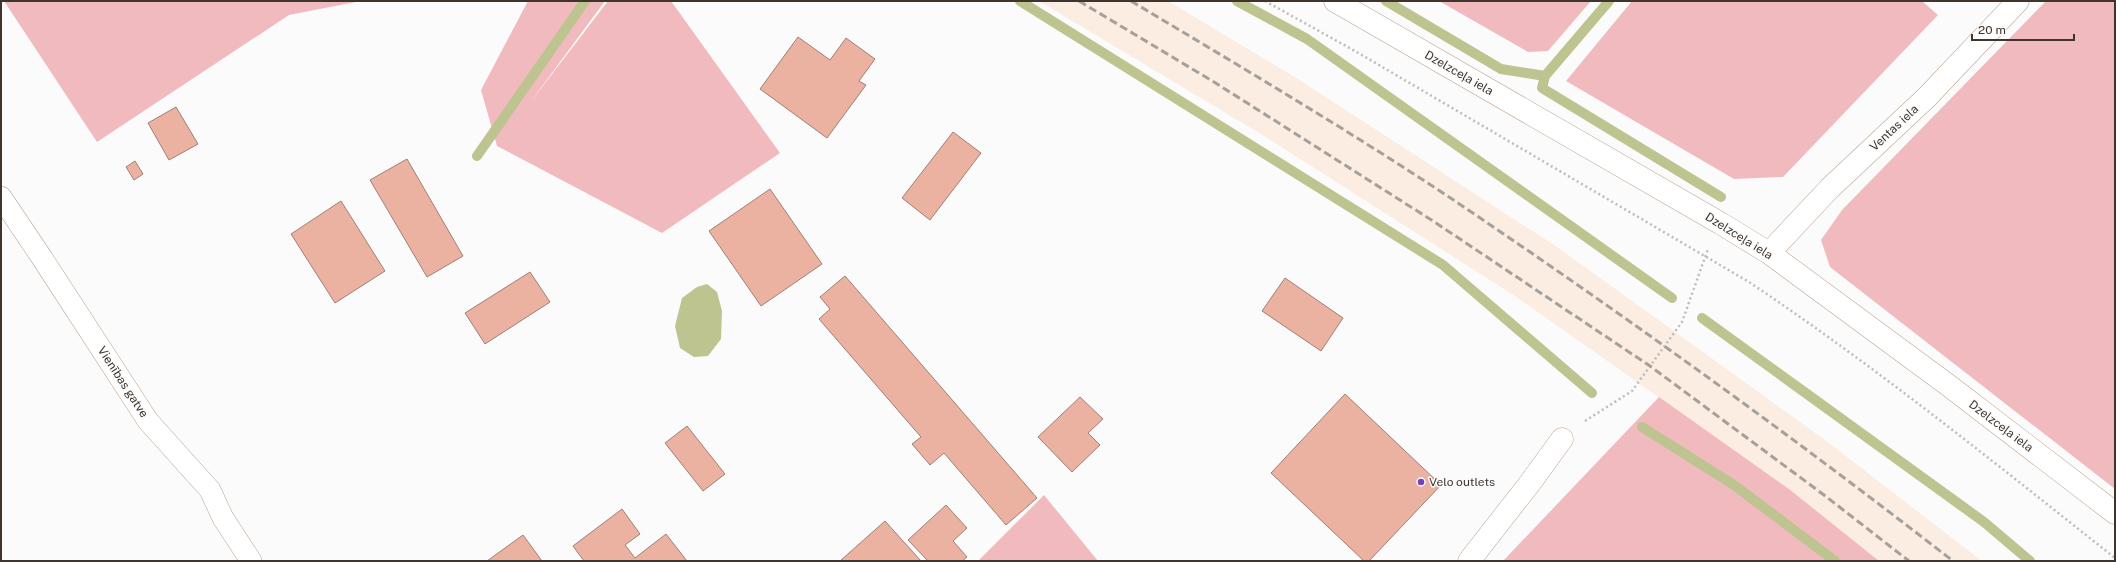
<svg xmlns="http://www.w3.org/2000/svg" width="2116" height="562" viewBox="0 0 2116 562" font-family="'Public Sans',sans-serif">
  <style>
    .built { fill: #fbede1 }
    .green { fill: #f1babf }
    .water { fill: #bdc48f }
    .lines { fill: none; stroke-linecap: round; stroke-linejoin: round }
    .stream { stroke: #bdc48f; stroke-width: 10 }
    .building { fill: #ebb2a1; stroke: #a07f75 }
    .service-casing { stroke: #bea48e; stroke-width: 22 }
    .minor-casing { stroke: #bea48e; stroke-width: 23 }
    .path { stroke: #bfbbb8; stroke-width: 2.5; stroke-dasharray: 2 3; stroke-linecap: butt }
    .service { stroke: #fff; stroke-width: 21 }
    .minor { stroke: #fff; stroke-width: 22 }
    .rail { stroke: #a5a09c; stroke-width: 3; stroke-dasharray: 8 4; stroke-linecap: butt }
    .poi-dot { fill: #7044bd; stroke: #fbfbfb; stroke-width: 1.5 }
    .labels { text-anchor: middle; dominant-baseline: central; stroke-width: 3; stroke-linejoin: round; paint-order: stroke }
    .street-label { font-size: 12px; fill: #40352c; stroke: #fbfbfb }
    .poi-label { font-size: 12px; fill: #40352c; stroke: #fbfbfb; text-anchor: start }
  </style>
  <rect width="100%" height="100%" fill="#fbfbfb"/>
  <path class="built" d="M1039 1H1168L1298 79 1557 247 1825 440 1982 561H1879L1789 489 1515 296 1269 139Z"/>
  <path class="green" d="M4 1H361L289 15 97 142Z
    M528 1H605L529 104 608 1H671L780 153 662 233 497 146 481 90Z
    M1439 1H1591L1548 51 1528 52Z
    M1632 1H1922L1938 15 1783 177 1734 179 1566 81Z
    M2046 1H2113L2115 3V489L1830 267 1821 240 1842 210Z
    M1659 397 1789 489 1879 561H1503Z
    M1044 495 1098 561H978Z"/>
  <path class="water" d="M707 284 717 292 722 311 721 339 708 356 694 357 680 348 675 326 682 298 697 287Z"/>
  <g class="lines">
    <path class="stream" d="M1020 1 1443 265 1592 393
      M1237 1 1307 39 1672 298
      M1386 1 1501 69 1545 76
      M1609 1 1545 76 1542 88 1721 197
      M477 156 585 1
      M1702 318 1984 522 2030 561
      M1642 427 1734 485 1835 561"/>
  </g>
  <path class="building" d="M798 37 830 60 846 38 875 59 859 81 866 85 827 138 760 89Z
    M176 107 198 144 169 160 148 123Z
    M953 132 981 153 930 220 902 198Z
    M407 159 463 256 427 277 370 180Z
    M135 161 143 174 134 180 126 167Z
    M770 189 822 264 761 306 709 231Z
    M341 201 385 271 335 303 291 234Z
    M530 272 550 302 485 344 465 313Z
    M845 276 1037 498 1006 525 944 453 930 465 912 444 921 437 819 319 830 309 820 297Z
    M1285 278 1343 318 1321 351 1262 311Z
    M1345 394 1441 485 1369 561H1364L1271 473Z
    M1080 397 1103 419 1088 433 1100 445 1072 472 1038 437Z
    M687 426 725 474 703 491 665 443Z
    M946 505 967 528 953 541 967 557 962 561H928L908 540Z
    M622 509 640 534 625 545 635 558 666 534 687 561H584L573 546Z
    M885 521 921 561H840Z
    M523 535 542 561H487Z"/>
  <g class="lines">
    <g class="service-casing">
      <path id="service" d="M1 197 42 258 148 421 210 490 223 518 251 561"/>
    </g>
    <g class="minor-casing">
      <path id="minor" d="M1335 1 1720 223 1769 253 1948 385 2115 513
        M1769 253 1830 188 1927 97 2018 1
        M1469 561 1530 483 1562 439"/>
    </g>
    <path class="path" d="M1265 1 1355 51 1749 282C1876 367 1995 463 2115 558
      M1585 421 1632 391 1682 322 1708 249"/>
    <use href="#service" class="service"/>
    <use href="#minor" class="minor"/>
    <path class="rail" d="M1079 1 1214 82 1433 221 1650 366 1824 495 1909 561
      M1131 1C1236 64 1343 127 1446 195 1619 311 1788 433 1953 561"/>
  </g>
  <circle class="poi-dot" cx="1421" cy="482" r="4"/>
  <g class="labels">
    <g class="street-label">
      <text transform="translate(1459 73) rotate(30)">Dzelzceļa iela</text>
      <text transform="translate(1894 128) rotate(-43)">Ventas iela</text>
      <text transform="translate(1739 236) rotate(32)">Dzelzceļa iela</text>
      <text transform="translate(123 382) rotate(57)">Vienības gatve</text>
      <text transform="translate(2001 426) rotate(37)">Dzelzceļa iela</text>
    </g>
    <g class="poi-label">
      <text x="1429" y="482">Velo outlets</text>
    </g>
  </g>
  <rect width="2116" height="562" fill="none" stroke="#40352c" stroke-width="4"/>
  <path d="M1972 34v6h102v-6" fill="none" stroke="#40352c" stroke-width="2"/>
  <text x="1978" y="34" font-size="12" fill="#40352c" stroke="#fbfbfb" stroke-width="3" paint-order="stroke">20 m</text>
</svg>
